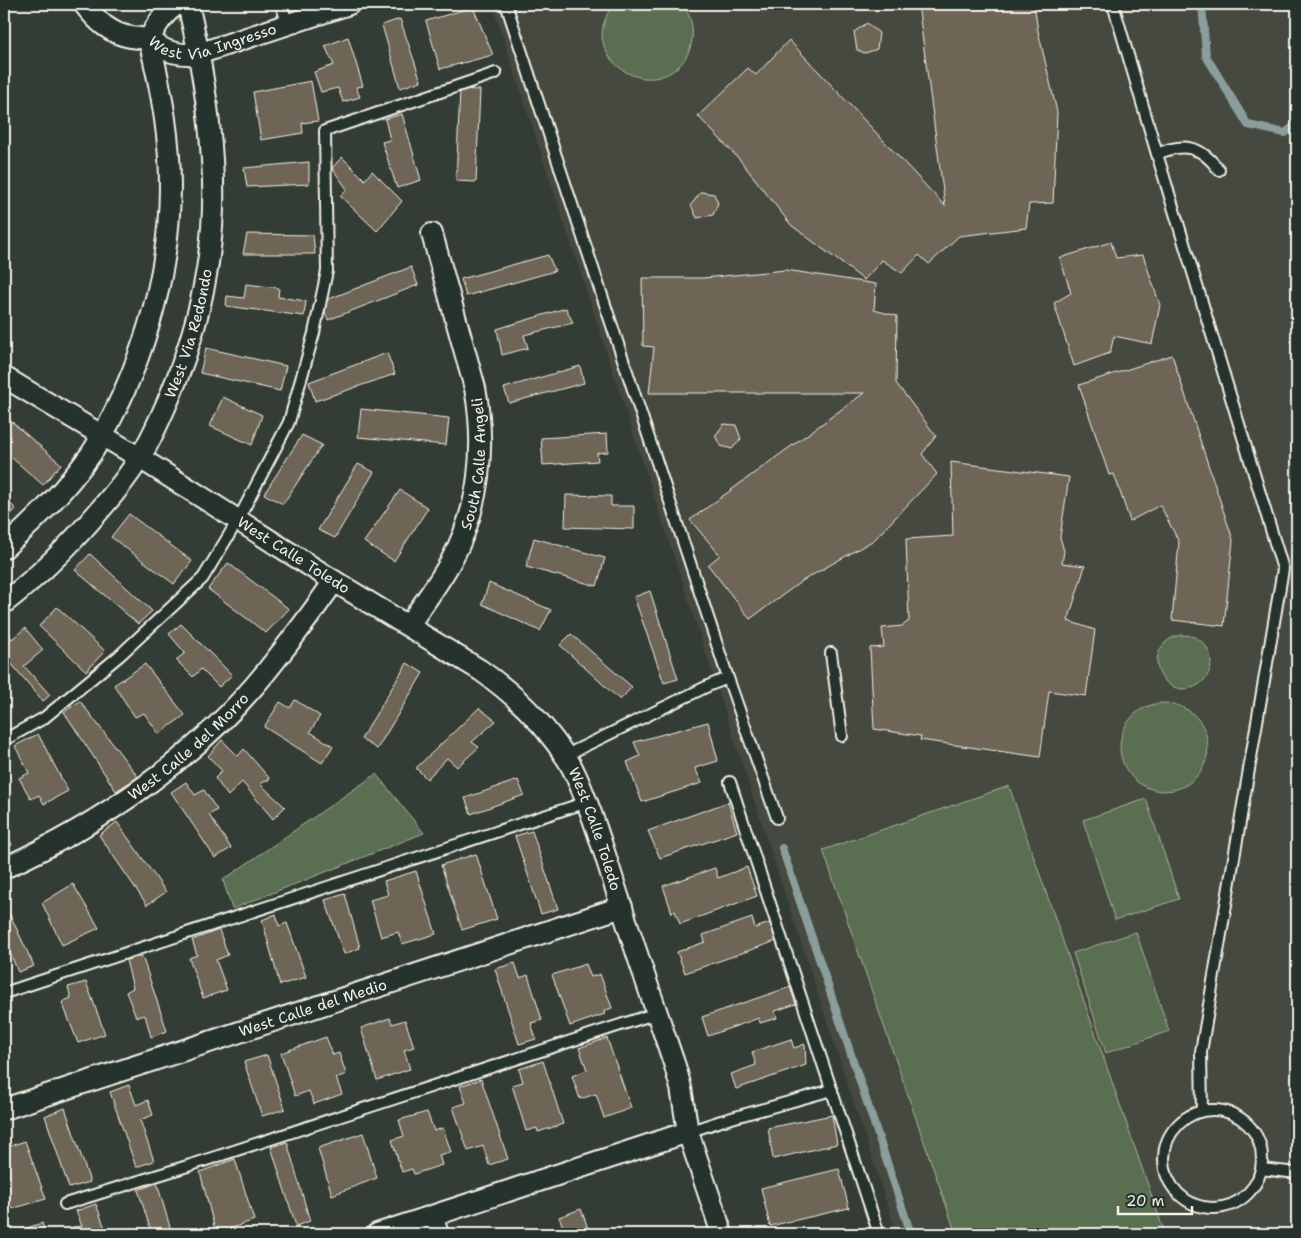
<svg xmlns="http://www.w3.org/2000/svg" width="1301" height="1238" viewBox="0 0 1301 1238" font-family="'Shantell Sans',sans-serif">
  <style>
    .built { fill: #45493f }
    .green { fill: #5a6e51; stroke: #a7b09c }
    .lines { fill: none; stroke-linecap: round; stroke-linejoin: round }
    .stream { stroke: #8a9f9b; stroke-width: 8 }
    .building { fill: #6e6556; stroke: #f4f1e8 }
    .service-casing { stroke: #f4f1e8; stroke-width: 14 }
    .minor-casing { stroke: #f4f1e8; stroke-width: 24 }
    .service { stroke: #26332d; stroke-width: 10 }
    .minor { stroke: #26332d; stroke-width: 20 }
    .labels { text-anchor: middle; dominant-baseline: central; stroke-width: 4; stroke-linejoin: round; paint-order: stroke }
    .street-label { font-size: 15px; fill: #f4f1e8; stroke: #26332d }
  </style>
  <rect width="100%" height="100%" fill="#343d35"/>
  <filter id="ink" filterUnits="userSpaceOnUse"><feTurbulence type="fractalNoise" baseFrequency=".02" numOctaves="2"/><feDisplacementMap in="SourceGraphic" scale="10" xChannelSelector="R" yChannelSelector="G"/><feConvolveMatrix kernelMatrix="1 2 1 2 8 2 1 2 1" color-interpolation-filters="sRGB"/></filter>
  <g filter="url(#ink)">
    <path class="built" d="M492 4H1297V1234H897Z"/>
    <path class="green" d="M613 4H682C704 31 690 73 654 78 629 81 604 61 602 36 602 24 607 14 613 4Z
      M1157 662a27 27 0 1 1 54 0a27 27 0 1 1-54 0Z
      M1120 747a44 44 0 1 1 88 0a44 44 0 1 1-88 0Z
      M376 774 424 833 232 909 223 880Z
      M1009 786 1165 1234H956L823 850Z
      M1146 799 1179 899 1115 920 1083 820Z
      M1136 932 1169 1031 1106 1053 1073 953Z"/>
    <g class="lines">
      <path class="stream" d="M1202 4 1206 56 1248 125 1285 133 1297 124
        M782 848 911 1234"/>
    </g>
    <path class="building" d="M918 4H1034L1038 31 1057 112 1053 203 1029 204 1026 228 959 236 929 264 919 255 902 273 882 260 864 280 791 225 740 160 698 116 748 68 756 75 789 40 945 206Z
      M473 7 493 55 440 69 426 21Z
      M400 19 421 81 400 88 382 25Z
      M867 23 879 33 877 49 865 53 857 50 854 32Z
      M348 37 363 86 356 87 360 97 343 102 338 88 321 92 314 72 334 65 325 46Z
      M311 81 318 121 302 123 303 133 261 140 253 92Z
      M460 89 480 90 476 182 456 181Z
      M402 114 421 180 397 188 382 142 390 140 385 119Z
      M342 157 365 180 372 171 402 201 377 231 340 196 347 189 332 168Z
      M309 162V184L247 187 244 168Z
      M701 192 714 194 718 203 713 215 697 218 691 205Z
      M247 234 313 235 315 254H243Z
      M1111 242 1116 258 1143 255 1160 305 1152 344 1114 336 1110 353 1074 366 1054 303 1071 293 1060 258Z
      M548 255 555 271 466 296 461 279Z
      M411 267 418 285 328 320 321 302Z
      M786 270 876 284 874 310 897 316 896 383 936 436 922 454 937 474 874 540 802 581 750 619 708 565 720 555 690 520 864 393H649L654 347 643 346 642 278H703Z
      M246 284 279 288 278 297 306 301 304 316 226 306 227 296 244 298Z
      M566 308 573 323 524 335 528 348 502 355 497 329Z
      M206 348 286 366 280 391 200 373Z
      M387 353 395 374 315 401 309 382Z
      M1172 355 1233 540 1224 626 1172 620 1179 542 1160 505 1130 521 1114 474 1109 475 1079 385Z
      M580 366 584 383 509 403 504 388Z
      M223 397 262 415 252 445 210 426Z
      M361 409 449 418 446 445 358 437Z
      M6 417 61 464 43 485 4 451V419Z
      M724 424 736 425 741 439 732 449 721 446 715 436Z
      M607 434 608 452 597 453 598 461 543 465 541 438Z
      M302 435 322 445 283 504 264 494Z
      M951 462 1069 477 1060 537 1064 551 1062 563 1085 566 1068 621 1095 630 1086 696 1049 691 1040 757 920 740 921 736 874 729 870 648 884 647 882 628 902 626 909 621 906 539 953 536Z
      M358 464 374 472 335 538 318 530Z
      M400 490 428 508 394 561 364 542Z
      M566 495 611 496V506H634V529L565 527Z
      M4 498 16 509 5 521 4 520Z
      M129 514 192 561 174 584 111 537Z
      M534 538 605 558 597 586 526 567Z
      M90 554 152 611 138 624 75 570Z
      M228 563 289 609 266 633 208 589Z
      M489 583 551 610 540 631 482 604Z
      M650 591 678 679 664 683 634 597Z
      M57 607 105 651 86 671 39 626Z
      M181 624 232 675 219 687 201 669 193 677 176 660 185 653 169 634Z
      M4 628 12 639 25 628 43 650 24 666 50 695 43 701 4 655Z
      M571 634 632 687 620 700 560 645Z
      M407 663 423 673 377 749 361 739Z
      M145 664 185 715 159 734 144 713 135 717 114 685Z
      M295 700 320 716 310 732 333 746 322 763 264 727 280 702 290 708Z
      M80 701 138 777 116 791 64 712Z
      M479 708 496 721 472 742 479 747 457 767 447 758 427 779 416 768Z
      M708 722 718 761 695 768 702 783 642 802 627 762 640 756 634 742Z
      M38 734 68 791 44 804 39 795 31 799 19 778 29 773 15 746Z
      M222 740 238 756 244 749 270 779 260 784 285 807 273 819 242 782 228 796 215 778 222 771 208 756Z
      M518 780 524 795 471 814 465 798Z
      M186 782 195 795 204 790 217 810 209 815 231 848 215 858 171 792Z
      M728 802 737 832 660 858 648 831Z
      M117 822 166 892 147 905 99 835Z
      M4 827 12 845 4 848Z
      M532 831 558 909 541 914 515 836Z
      M476 854 497 919 462 930 441 865Z
      M747 867 757 896 680 924 675 911 672 913 663 886 715 868 718 878Z
      M416 871 436 934 402 944 398 932 381 937 370 900 388 895 384 881Z
      M73 884 99 928 62 945 42 903Z
      M345 894 360 948 344 954 325 900Z
      M4 902 34 966 18 972 4 938Z
      M276 914 279 926 287 923 306 977 280 985 262 920Z
      M752 918 755 928 770 923 776 941 685 973 677 952 705 942 703 935Z
      M219 930 228 955 216 960 227 990 203 998 189 958 197 955 192 940Z
      M142 956 167 1031 151 1037 145 1015 136 1017 126 992 133 988 126 960Z
      M515 963 520 978 528 975 542 1020 531 1023 536 1039 519 1044 495 969Z
      M586 964 591 977 600 974 612 1008 604 1011 605 1014 570 1026 552 975Z
      M86 982 105 1034 78 1043 62 1002 71 998 68 987Z
      M790 987 796 1004 775 1011 777 1018 760 1023 759 1018 708 1036 702 1017Z
      M390 1018 392 1024 405 1020 414 1047 404 1050 410 1069 377 1080 361 1028Z
      M326 1037 333 1055 339 1053 346 1074 336 1078 342 1094 314 1104 309 1091 295 1096 281 1053Z
      M607 1038 631 1108 604 1118 596 1094 580 1099 572 1076 587 1070 579 1048Z
      M791 1039 794 1048 805 1044 806 1065 736 1089 731 1074 756 1065 752 1052Z
      M267 1055 285 1109 262 1116 244 1062Z
      M543 1061 563 1124 538 1132 537 1128 526 1131 512 1085 523 1082 519 1069Z
      M481 1079 508 1159 489 1165 483 1146 468 1151 453 1107 466 1103 460 1086Z
      M129 1085 136 1105 148 1100 153 1115 140 1120 154 1161 136 1167 110 1092Z
      M65 1108 90 1182 69 1188 45 1116Z
      M427 1112 434 1131 443 1128 451 1152 439 1155 442 1165 414 1174 412 1169 402 1172 392 1140 404 1136 399 1120Z
      M832 1115 837 1144 773 1159 768 1128Z
      M363 1133 377 1178 332 1195 318 1148Z
      M25 1141 46 1199 4 1211V1148Z
      M287 1142 310 1221 296 1226 271 1147Z
      M235 1159 254 1220 216 1234 200 1172Z
      M839 1169 849 1208 770 1226 761 1188Z
      M157 1183 172 1234H152L138 1190Z
      M96 1204 107 1234H74L72 1227 82 1226 76 1211Z
      M581 1209 590 1234H566L559 1217Z
      M42 1223 46 1234H11V1233Z"/>
    <g class="lines">
      <g class="service-casing">
        <path id="service" d="M281 4 288 24
          M506 4 728 678 710 685 564 756
          M1113 4 1157 154 1283 569 1201 1052 1202 1111
          M1157 154C1184 142 1201 146 1219 170
          M831 653 842 736
          M728 678 777 818
          M4 740 44 718 119 656 203 578 238 520 289 422 314 333 327 271 325 131 496 73
          M730 782 879 1234
          M4 993 587 802
          M1164 1159a49 49 0 1 1 98 0a49 49 0 1 1-98 0Z
          M688 1132 721 1121 832 1090
          M1261 1169 1297 1173
          M65 1204 194 1164 657 1013"/>
      </g>
      <g class="minor-casing">
        <g id="minor">
          <path id="s1" d="M84 4C96 20 110 34 131 37 137 38 144 38 150 40 154 41 156 45 160 47 171 54 184 55 198 54L349 4"/>
          <path d="M149 40C156 25 164 12 178 4"/>
          <path id="s2" d="M4 377 140 458 334 581 480 670C516 695 546 725 569 762 576 774 581 787 586 800 600 835 610 872 622 908 639 961 657 1013 675 1066L681 1088 688 1132 722 1234"/>
          <path d="M4 548C36 520 66 489 91 454 108 428 120 402 132 373 156 313 170 250 170 185 170 136 161 87 149 40"/>
          <path id="s3" d="M4 603C39 576 70 545 99 511 114 494 128 477 140 457 152 438 161 417 170 396 201 322 218 241 212 160 209 108 200 55 188 4"/>
          <path id="s4" d="M409 625C423 604 439 583 451 561 480 508 486 447 475 388L432 234"/>
          <path id="s5" d="M4 868C103 823 197 757 266 672 290 642 313 612 334 581"/>
          <path id="s6" d="M4 1109 622 907"/>
          <path d="M432 1216 438 1234"/>
          <path d="M377 1234 688 1132"/>
        </g>
      </g>
      <use href="#service" class="service"/>
      <use href="#minor" class="minor"/>
    </g>
  </g>
  <g class="labels">
    <g class="street-label">
      <text stroke="none"><textPath href="#s1" startOffset="145">West Via Ingresso</textPath></text>
      <text stroke="none"><textPath href="#s3" startOffset="334">West Via Redondo</textPath></text>
      <text stroke="none"><textPath href="#s4" startOffset="178">South Calle Angeli</textPath></text>
      <text stroke="none"><textPath href="#s2" startOffset="340">West Calle Toledo</textPath></text>
      <text stroke="none"><textPath href="#s5" startOffset="222">West Calle del Morro</textPath></text>
      <text stroke="none"><textPath href="#s2" startOffset="760">West Calle Toledo</textPath></text>
      <text stroke="none"><textPath href="#s6" startOffset="325">West Calle del Medio</textPath></text>
    </g>
  </g>
  <rect width="1301" height="1238" fill="none" stroke="#26332d" stroke-width="20"/>
  <rect x="10" y="10" width="1281" height="1218" fill="none" stroke="#f4f1e8" stroke-width="2" filter="url(#ink)"/>
  <path d="M1118 1206v8h74v-8" fill="none" stroke="#f4f1e8" stroke-width="2.5"/>
  <text x="1126" y="1206" font-size="15" fill="#f4f1e8" stroke="#26332d" stroke-width="4" paint-order="stroke">20 m</text>
</svg>
